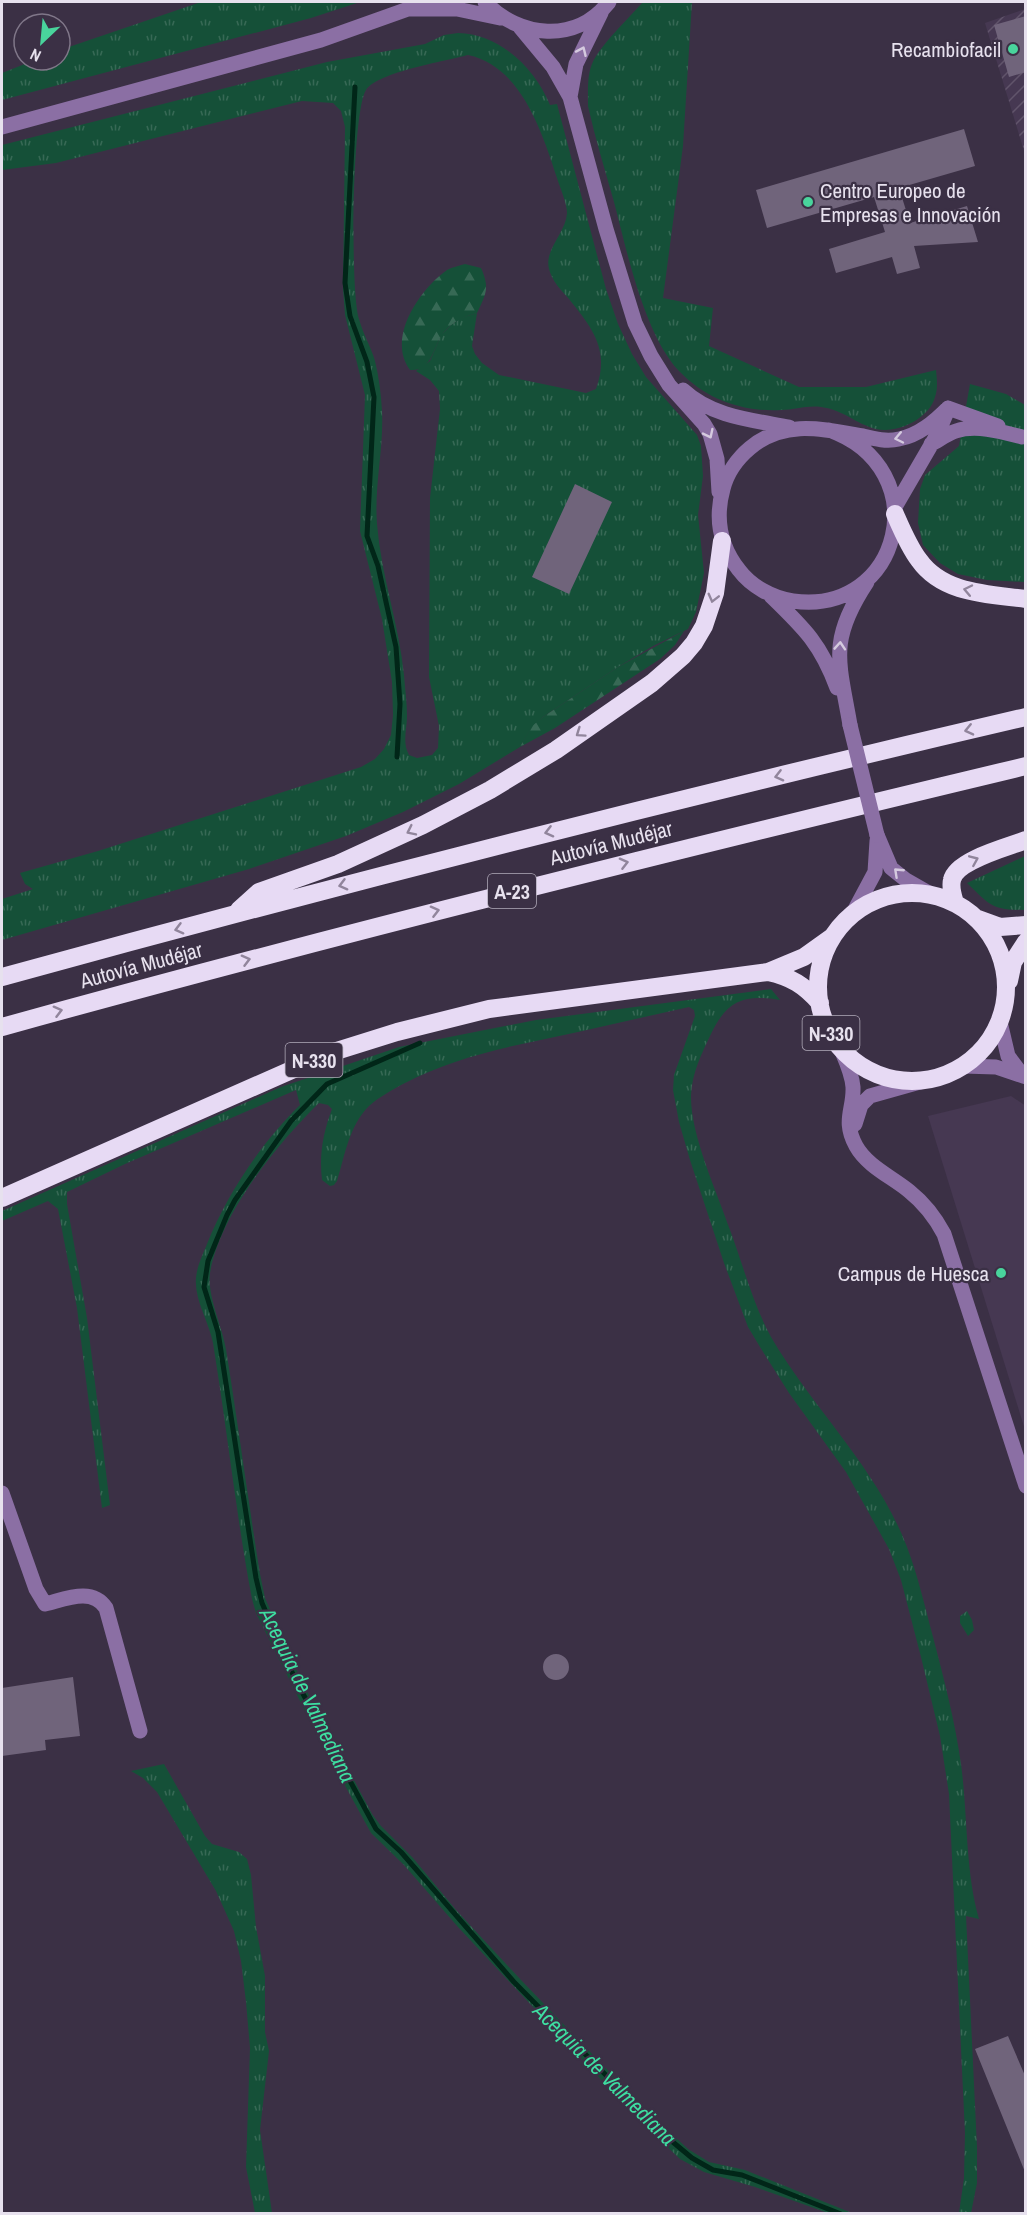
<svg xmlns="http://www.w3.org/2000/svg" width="1027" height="2215" viewBox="0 0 1027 2215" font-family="'Archivo Narrow',sans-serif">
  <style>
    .built { fill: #463852 }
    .industrial { fill: url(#industrial-furrows) }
    .grass { fill: url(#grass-tufts); fill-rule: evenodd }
    .forest { fill: url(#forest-firs) }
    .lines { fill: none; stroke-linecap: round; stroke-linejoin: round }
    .stream { stroke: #012618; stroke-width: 5 }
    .building { fill: #70647b }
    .minor { stroke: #8b6fa4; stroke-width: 15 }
    .highway { stroke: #e7daf4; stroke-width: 18 }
    .minor-bridge { stroke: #8b6fa4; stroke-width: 15 }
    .oneway { stroke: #d5cadf }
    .oneway2 { stroke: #91859c }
    .poi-dot { fill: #49d49c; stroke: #3b3045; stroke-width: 2 }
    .labels { text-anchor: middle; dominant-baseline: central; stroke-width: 4.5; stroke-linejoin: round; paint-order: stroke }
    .shield { fill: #3b3045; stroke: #b3acbb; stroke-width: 1.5 }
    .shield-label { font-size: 20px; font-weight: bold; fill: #e7e1ee }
    .poi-label { font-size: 21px; fill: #e7e1ee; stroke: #3b3045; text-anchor: end }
    .street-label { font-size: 21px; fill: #e7e1ee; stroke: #3b3045 }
    .water-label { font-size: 22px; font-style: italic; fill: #3edea1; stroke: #3b3045 }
  </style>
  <defs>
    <pattern id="industrial-furrows" width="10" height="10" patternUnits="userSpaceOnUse" patternTransform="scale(1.5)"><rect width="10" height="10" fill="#463852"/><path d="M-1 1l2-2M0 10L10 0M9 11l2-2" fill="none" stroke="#61546b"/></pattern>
    <pattern id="grass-tufts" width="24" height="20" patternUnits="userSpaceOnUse" patternTransform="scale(1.5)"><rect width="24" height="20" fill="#155038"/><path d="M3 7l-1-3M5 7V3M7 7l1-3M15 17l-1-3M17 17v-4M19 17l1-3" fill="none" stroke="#376955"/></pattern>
    <pattern id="forest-firs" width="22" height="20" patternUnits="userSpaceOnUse" patternTransform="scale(1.5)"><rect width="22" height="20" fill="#155038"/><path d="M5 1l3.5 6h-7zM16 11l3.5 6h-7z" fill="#376955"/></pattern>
  </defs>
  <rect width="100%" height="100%" fill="#3b3045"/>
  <path class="built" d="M1011 1096 1026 1106 1025 1430 928 1116Z"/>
  <path class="industrial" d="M1025 9V154L985 23Z"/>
  <path class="grass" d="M201 2H360L311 18 2 100V73L35 60H60V50Z
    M643 2H692L683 146 663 298 713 308 709 346 799 387H866L936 370C937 380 938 388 935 397 929 419 897 434 876 429 856 424 844 410 821 407 807 405 795 410 781 410 741 412 706 399 679 371 644 334 627 251 614 202 605 170 595 138 588 106 588 92 587 76 592 64 600 45 629 18 643 2Z
    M458 33C500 34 535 68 550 105L557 104 606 289 618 324 632 354 646 377 697 435 701 446 703 476 698 515 704 573 696 612 688 629 653 646 618 667 543 717 531 728 520 747 459 784 403 812 346 836 249 869 2 940V899L33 889 25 884 20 873 98 851 361 767 375 759 384 749 391 735 393 715 392 682 382 619 360 531 365 395 345 315 343 289 345 127 341 111 333 103 302 101 56 163 2 170V145L327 62 425 44 444 35ZM468 55C521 66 542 132 557 178 560 188 567 203 567 213 566 233 544 249 549 269 552 281 561 290 569 299 593 329 610 350 596 389L586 393 499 375 482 363 475 354 472 346 477 313 461 318 451 325 441 335 430 361 416 371 430 380 439 391 440 409 430 498 429 677 439 726 438 748 432 755 417 758 409 755C402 743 407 729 407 716 407 702 405 689 404 675 399 624 381 575 377 524 374 486 384 448 382 411 381 394 379 377 375 361 371 347 363 334 359 319 350 291 352 112 366 90 378 72 446 61 468 55Z
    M970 384 1006 394 1025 405V582L987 580 958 574 940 563 923 545 918 523 920 489 925 475 959 446Z
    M1025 856V910C991 910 990 905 967 883Z
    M771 989 780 1000C743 994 726 1001 710 1036 701 1055 692 1073 691 1095 690 1134 717 1192 730 1230 743 1265 753 1304 771 1337 813 1409 877 1468 907 1547 918 1576 925 1607 933 1637 944 1679 955 1721 961 1764 968 1816 965 1870 979 1919L966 1916 977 2147V2183L971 2213H959L964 2178 965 2133 949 1794 940 1736 921 1657 901 1580 889 1549 846 1472 789 1393 760 1347 748 1327 724 1263 690 1160 679 1122 673 1090 674 1075 695 1016 694 1010 689 1007C652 1015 615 1024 578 1032 518 1045 457 1055 403 1084 392 1090 379 1097 369 1106 349 1126 345 1155 337 1181L334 1185 330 1186 322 1180C319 1155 323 1133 332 1109L328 1105 319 1103C277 1144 220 1214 210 1273 207 1296 222 1326 226 1349 238 1424 248 1499 260 1574L265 1598 302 1682 372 1814 381 1826 413 1858 456 1910 521 1980 645 2109 688 2149 709 2162 745 2170 852 2213H828L755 2187 704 2172 680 2159 641 2122 458 1927 404 1865 371 1833 314 1729 256 1613 252 1599C236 1515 227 1428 213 1343 209 1322 194 1299 196 1278 197 1266 203 1254 207 1244 227 1194 261 1143 300 1105L296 1090 125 1164 67 1192V1204L87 1318 110 1505 102 1508 77 1308 58 1209 48 1201 2 1221V1211L281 1087 399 1047 536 1020Z
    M967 1611 972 1620 974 1630 968 1636 960 1623V1616Z
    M164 1764 205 1836 212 1844 239 1852 247 1859 251 1875 256 1927 265 1976V2032L269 2051 260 2130 272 2213H255L246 2167 250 2048 246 2002 241 1961 234 1931 216 1891 157 1792 143 1778 131 1771Z"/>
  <path class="forest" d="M465 264 481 268C490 288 486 294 477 313 464 317 453 321 444 332 433 345 433 372 410 370 386 338 420 289 447 270 452 267 459 266 465 264Z
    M684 631 675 645 660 659 555 728 520 747 531 727 543 717 618 667Z"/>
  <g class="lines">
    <path class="stream" d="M355 87 345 283 350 316 367 362 374 397 367 536 378 566 396 647 400 704 397 757
      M420 1043 327 1084 291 1121 235 1200 227 1215 208 1261 204 1287 218 1332 256 1578 262 1603 295 1679 376 1829 401 1852 514 1982 668 2138 692 2158 713 2170 742 2175 841 2214"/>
  </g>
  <path class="building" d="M1026 16V72L1009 77 994 25Z
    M964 129 975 166 899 188 910 223 967 206 978 242 914 246 920 268 897 274 892 257 836 273 829 249 885 232 874 197 767 228 756 190Z
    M575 484 612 502 569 594 532 577Z
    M543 1667a13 13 0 1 1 26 0a13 13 0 1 1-26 0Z
    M73 1677 80 1736 45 1740 46 1750 2 1756V1688Z
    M1008 2036 1026 2078 1025 2172 975 2049Z"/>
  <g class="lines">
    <path class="minor" d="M485 2C519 38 576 44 609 2
      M411 9H457L500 18
      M519 26 553 67 570 97 606 229 635 323 651 356 669 385 704 424 710 434 717 459 719 492
      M570 97 576 64 601 13
      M2 127 321 40 408 9 423 2
      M683 390C712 417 752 420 789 427
      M948 408 998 426
      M829 430C938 469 901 616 793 601 772 598 751 586 739 570 720 546 715 518 723 489 727 473 738 458 750 448 784 419 823 429 863 436 875 439 887 442 899 439 919 435 934 422 948 408
      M931 444C939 440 947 434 956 431 976 424 1003 432 1022 437
      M895 507 938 433 946 414
      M771 596C804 628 821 644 837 688
      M850 725C839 661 828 641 867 582
      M877 835 891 868 906 880 934 896
      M852 915 875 872 877 841
      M1000 1022 1008 1056 1023 1076
      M840 1047C845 1059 852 1073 853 1087 854 1110 842 1120 856 1146 867 1166 892 1177 909 1191 924 1203 935 1217 944 1234L1026 1486
      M963 1066 996 1067 1026 1077
      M855 1124 861 1105 870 1096 934 1078
      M2 1493 36 1589 45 1604C66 1599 92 1587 106 1608L140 1731"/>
    <path class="highway" d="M895 514C902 530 909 547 919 560 943 594 988 594 1026 599
      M818 987a94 94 0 1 1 188 0a94 94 0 1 1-188 0Z
      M955 903C953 896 950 888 952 880 956 860 1008 847 1026 840
      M239 910 259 892 338 864 423 825 490 790 556 750 652 683 683 656 694 643 704 626 715 593 722 541
      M978 919 1000 927 1026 925
      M768 972C791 977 804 985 820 1003
      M2 977C341 884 682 797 1026 717
      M1009 981 1013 962 1026 942
      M2 1027C341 933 683 848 1026 766
      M2 1198 330 1053 397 1032 489 1009 768 972 804 957 832 937"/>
    <path class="minor-bridge" d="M850 725 877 835"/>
  </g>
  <defs><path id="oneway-chevron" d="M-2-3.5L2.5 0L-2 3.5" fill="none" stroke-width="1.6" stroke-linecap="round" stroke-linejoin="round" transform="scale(1.5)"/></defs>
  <g class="oneway">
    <use href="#oneway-chevron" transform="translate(582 51) rotate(-66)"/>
    <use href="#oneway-chevron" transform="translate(709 434) rotate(64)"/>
    <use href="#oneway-chevron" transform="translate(899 438) rotate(168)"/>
    <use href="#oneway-chevron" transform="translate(840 646) rotate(-86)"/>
    <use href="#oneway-chevron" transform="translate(898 872) rotate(-137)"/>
  </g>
  <g class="oneway2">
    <use href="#oneway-chevron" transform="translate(968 590) rotate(-168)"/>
    <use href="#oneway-chevron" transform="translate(713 598) rotate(104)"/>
    <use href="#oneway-chevron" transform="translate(969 730) rotate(167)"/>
    <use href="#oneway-chevron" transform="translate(580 733) rotate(145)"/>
    <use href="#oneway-chevron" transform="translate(779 776) rotate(166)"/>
    <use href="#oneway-chevron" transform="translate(411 831) rotate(154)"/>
    <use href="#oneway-chevron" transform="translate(549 832) rotate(166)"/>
    <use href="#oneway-chevron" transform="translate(974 860) rotate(-23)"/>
    <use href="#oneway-chevron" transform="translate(624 863) rotate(-14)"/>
    <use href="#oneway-chevron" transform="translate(343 885) rotate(165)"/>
    <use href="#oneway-chevron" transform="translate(435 911) rotate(-14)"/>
    <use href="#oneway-chevron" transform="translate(179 929) rotate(165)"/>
    <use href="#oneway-chevron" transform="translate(246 960) rotate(-15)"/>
    <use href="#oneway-chevron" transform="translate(58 1011) rotate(-15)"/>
  </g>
  <g class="poi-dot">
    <circle cx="1013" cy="49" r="6"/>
    <circle cx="808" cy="202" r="6"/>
    <circle cx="1001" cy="1273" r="6"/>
  </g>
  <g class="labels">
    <g class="shield">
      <rect x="488" y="874" width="48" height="34" rx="4.5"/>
      <rect x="802.5" y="1016" width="57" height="34" rx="4.5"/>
      <rect x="285.5" y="1043" width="57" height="34" rx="4.5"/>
    </g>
    <g class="shield-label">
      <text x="512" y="891">A-23</text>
      <text x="831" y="1033">N-330</text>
      <text x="314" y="1060">N-330</text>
    </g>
    <g class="poi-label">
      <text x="1001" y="49">Recambiofacil</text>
      <text x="820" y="190" text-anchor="start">Centro Europeo de<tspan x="820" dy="24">Empresas e Innovación</tspan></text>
      <text x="989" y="1273">Campus de Huesca</text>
    </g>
    <g class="street-label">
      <text transform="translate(611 843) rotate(-14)">Autovía Mudéjar</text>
      <text transform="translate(141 965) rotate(-15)">Autovía Mudéjar</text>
    </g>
    <g class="water-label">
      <text transform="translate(308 1695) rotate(64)">Acequia de Valmediana</text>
      <text transform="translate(605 2074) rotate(45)">Acequia de Valmediana</text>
    </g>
  </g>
  <rect width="1027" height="2215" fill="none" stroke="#e7e1ee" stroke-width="6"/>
  <g transform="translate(42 42) rotate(206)"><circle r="28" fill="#3b3045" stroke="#807789" stroke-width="1.5"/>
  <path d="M0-4.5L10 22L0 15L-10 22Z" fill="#49d49c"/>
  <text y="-9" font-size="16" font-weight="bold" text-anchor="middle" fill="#e7e1ee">N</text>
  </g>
</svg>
